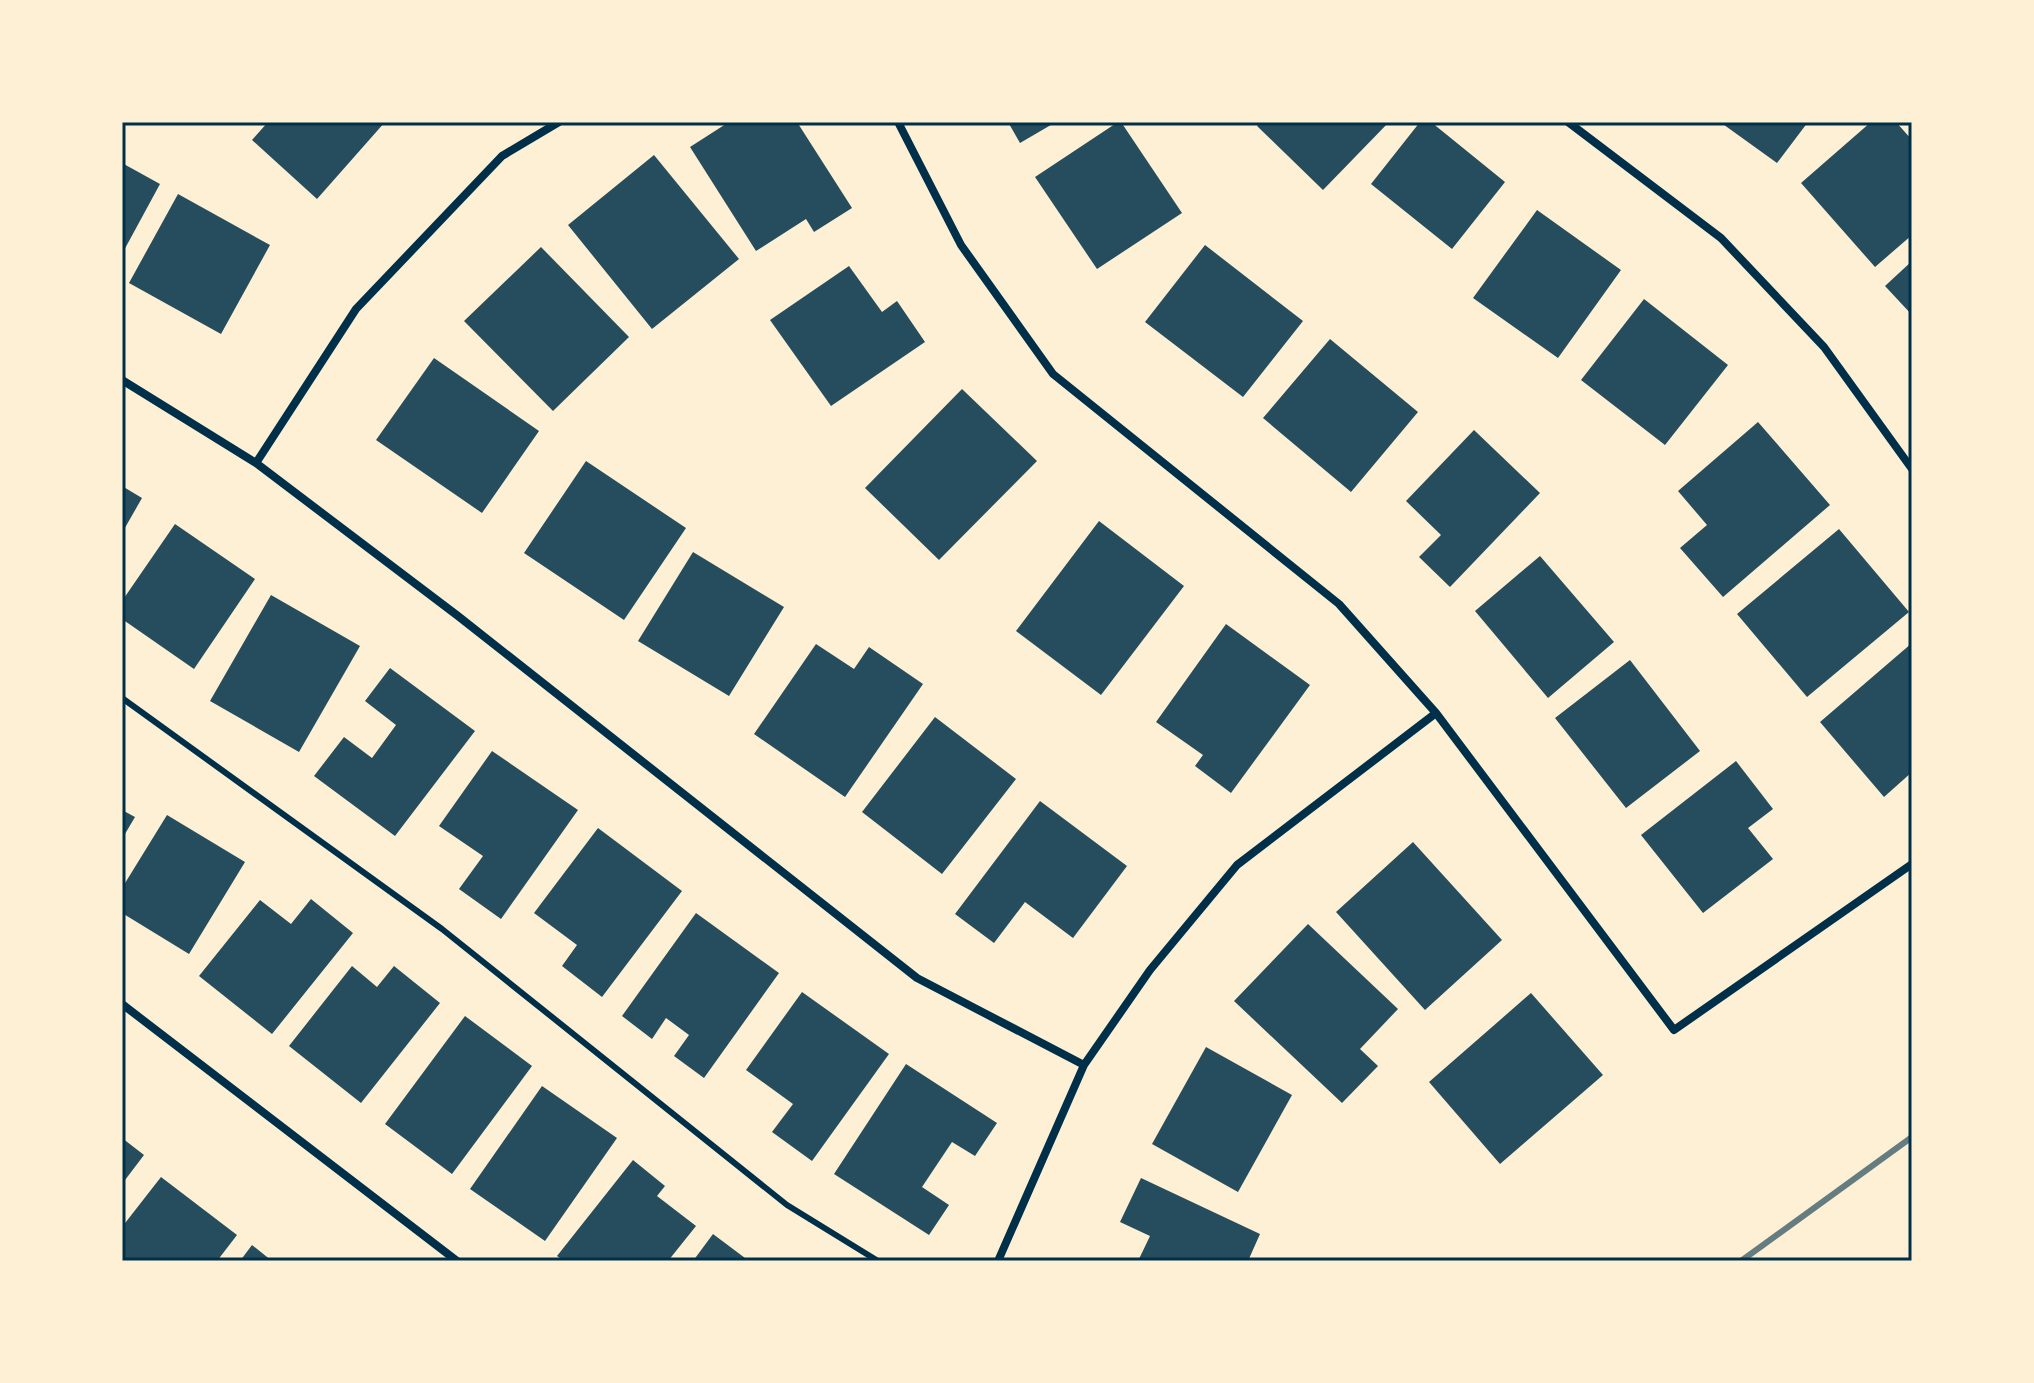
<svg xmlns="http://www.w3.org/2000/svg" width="2034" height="1383" viewBox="0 0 2034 1383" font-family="'PT Sans',sans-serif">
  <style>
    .building { fill: #264d5e }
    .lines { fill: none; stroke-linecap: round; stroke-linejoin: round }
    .service { stroke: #003049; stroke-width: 6 }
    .minor { stroke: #003049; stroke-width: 8 }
    .rail { stroke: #657d81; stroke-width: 6 }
    .neatline { fill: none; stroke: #003049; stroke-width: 3 }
  </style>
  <rect width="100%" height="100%" fill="#fdf0d5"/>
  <path class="building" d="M268 122H385L317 199 252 140Z
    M729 122H797L852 208 814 232 806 219 756 251 690 147Z
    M1008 122H1056L1020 143Z
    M1118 122H1121L1182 213 1097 269 1035 177Z
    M1261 122H1389L1323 190 1257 126Z
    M1420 122H1431L1505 182 1452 249 1371 184Z
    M1720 122H1808L1777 163Z
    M1871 122H1896L1912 140V235L1875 267 1801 183Z
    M654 155 739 259 652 329 568 225Z
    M122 163 160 184 122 254Z
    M178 194 270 245 221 334 129 283Z
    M1537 210 1621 270 1558 358 1473 298Z
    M1205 245 1303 321 1243 397 1145 322Z
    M541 247 629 337 553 411 464 321Z
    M1912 261V315L1885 286Z
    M849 266 882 312 897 301 925 342 831 406 770 320Z
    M1644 299 1728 365 1665 445 1581 380Z
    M1330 339 1418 412 1351 492 1263 418Z
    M434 358 539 431 482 513 376 440Z
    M962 389 1037 461 939 560 865 488Z
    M1758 422 1830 505 1723 597 1680 548 1707 525 1678 491Z
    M1474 430 1540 493 1450 587 1419 557 1441 535 1406 501Z
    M586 461 686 528 624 620 524 553Z
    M122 486 142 498 122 533Z
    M1099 521 1184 586 1101 695 1016 631Z
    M175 524 255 579 194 669 122 619V601Z
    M1839 529 1909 612 1807 697 1737 614Z
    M693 552 784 607 729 696 638 641Z
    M1540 556 1614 642 1548 698 1475 611Z
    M271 595 360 646 299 752 210 701Z
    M1226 624 1310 685 1231 793 1195 766 1203 755 1156 722Z
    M1912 643V772L1884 797 1820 722Z
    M816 644 854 669 869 647 923 684 845 797 754 734Z
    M1630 660 1700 751 1626 808 1555 718Z
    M390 668 475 731 395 836 314 776 344 737 372 758 396 725 365 701Z
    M935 717 1016 779 942 874 862 812Z
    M492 751 578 810 501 919 459 889 483 856 439 826Z
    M1736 761 1773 809 1748 828 1773 859 1703 913 1641 835Z
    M1040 801 1127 866 1073 938 1025 902 994 943 955 914Z
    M122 810 135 817 122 839Z
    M167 815 245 862 189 954 122 913V888Z
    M598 828 682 891 602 997 562 966 577 945 534 913Z
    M1413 842 1502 940 1425 1010 1336 912Z
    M311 899 353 933 272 1034 199 976 260 900 291 924Z
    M696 913 779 973 704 1078 674 1056 689 1035 666 1018 652 1039 622 1016Z
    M1308 924 1398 1009 1360 1049 1378 1066 1342 1103 1234 1001Z
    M352 966 377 987 394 966 440 1003 361 1103 289 1046Z
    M802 992 889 1054 812 1161 772 1132 793 1104 746 1070Z
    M1531 993 1603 1075 1500 1164 1429 1082Z
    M465 1016 532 1066 452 1174 385 1124Z
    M1206 1047 1292 1095 1238 1192 1152 1144Z
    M906 1064 997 1123 975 1156 952 1142 922 1187 949 1205 929 1235 834 1174Z
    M542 1086 617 1138 545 1241 470 1189Z
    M122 1138 144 1155 122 1184Z
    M633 1160 665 1186 657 1196 696 1226 668 1261H564L557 1256Z
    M161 1177 237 1235 217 1261H122V1227Z
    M1141 1178 1260 1234 1248 1261 1139 1259 1150 1236 1120 1222Z
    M713 1234 749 1261H693Z
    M252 1245 272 1261H240Z"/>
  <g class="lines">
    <path class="service" d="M122 698 442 929 787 1205 878 1261"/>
    <path class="minor" d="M898 122 961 245 1053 374 1339 604 1436 713 1674 1030 1912 864
      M1568 122 1721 238 1824 347 1912 469
      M122 380 256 463 458 616 917 978 1084 1065
      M256 463 356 309 502 156 559 122
      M122 1004 457 1261
      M998 1261 1084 1065 1150 970 1237 865 1436 713"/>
    <path class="rail" d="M1741 1261 1912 1137"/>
  </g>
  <rect width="2034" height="1383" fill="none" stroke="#fdf0d5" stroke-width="248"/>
  <rect x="124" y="124" width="1786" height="1135" class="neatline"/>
</svg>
